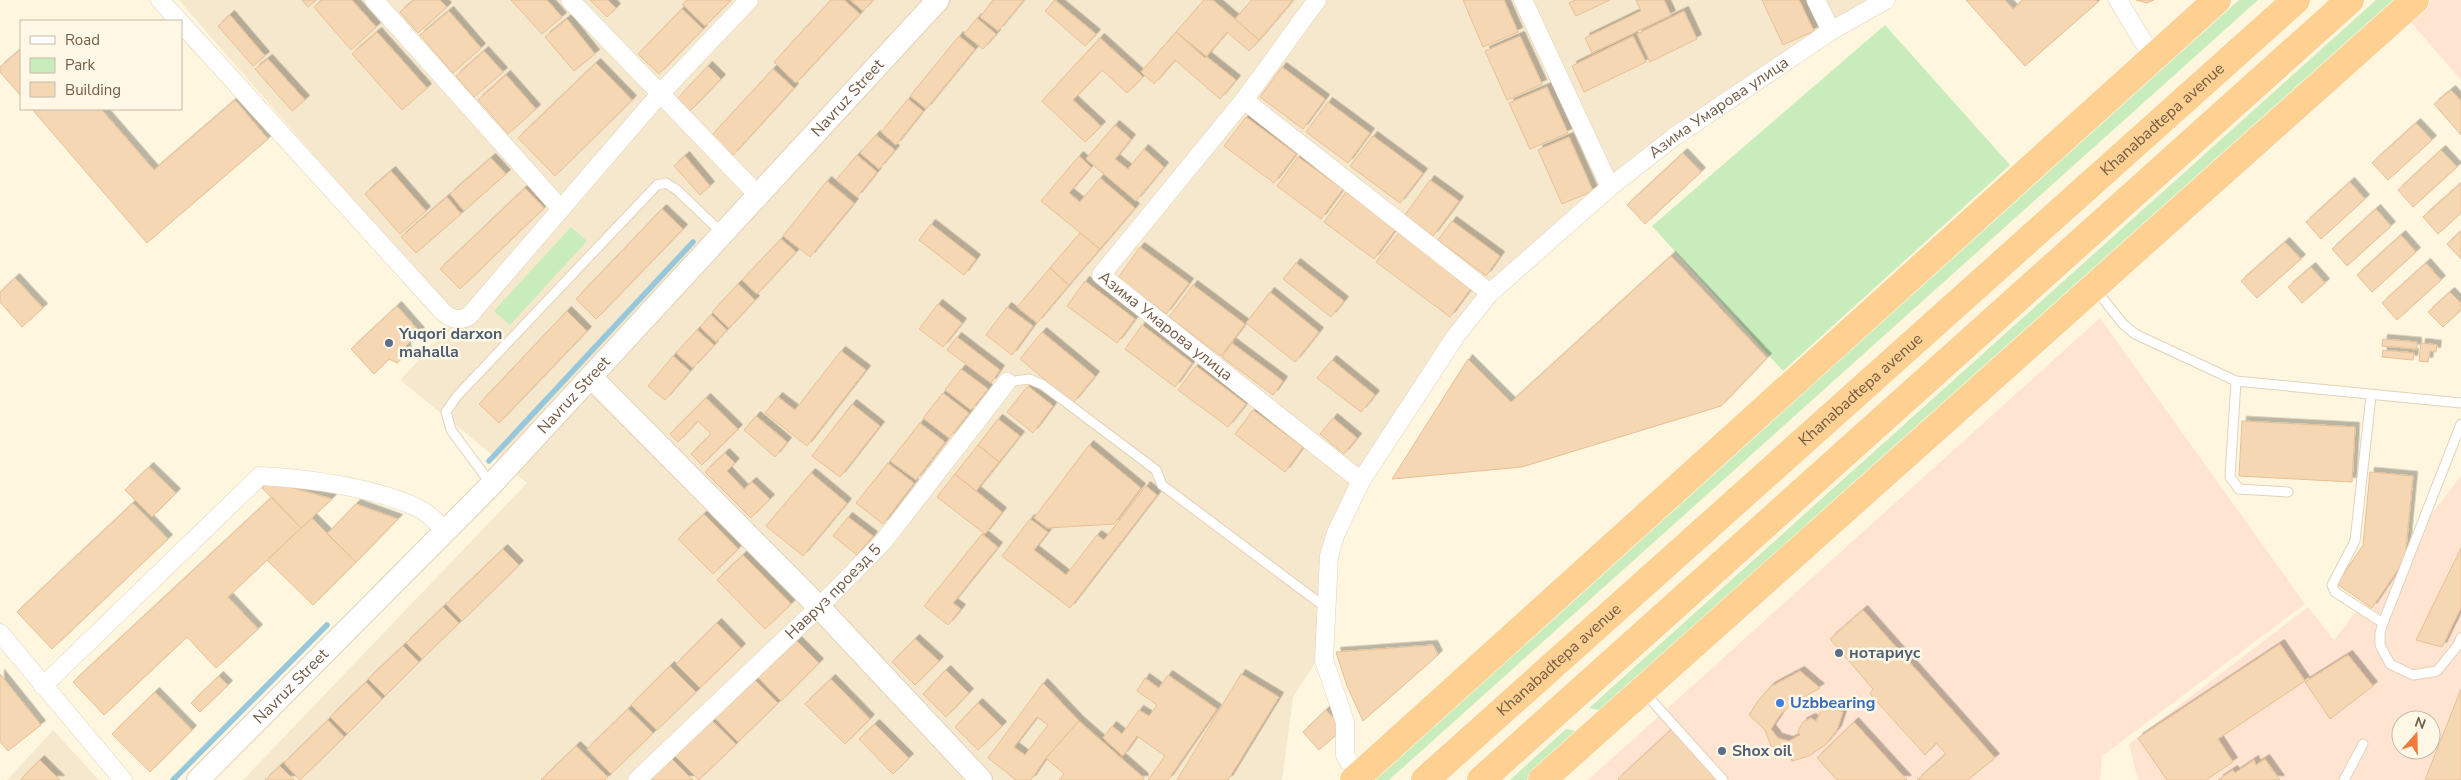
<svg xmlns="http://www.w3.org/2000/svg" width="2461" height="780" viewBox="0 0 2461 780" font-family="'Nunito Sans',sans-serif">
  <style>
    .residential { fill: #f6e8cc }
    .commercial { fill: #ffe5d1; fill-rule: evenodd }
    .green { fill: #c9ecbc }
    .lines { fill: none; stroke-linecap: round; stroke-linejoin: round }
    .stream { stroke: #97c7db; stroke-width: 5.5 }
    .building { fill: #f5d7b4; stroke: #e9bf93; fill-rule: evenodd; filter: url(#shadow) }
    .service-casing { stroke: #e2d2ba; stroke-width: 11 }
    .minor-casing { stroke: #e2d2ba; stroke-width: 19 }
    .tertiary-casing { stroke: #e2d2ba; stroke-width: 24 }
    .trunk-casing { stroke: #fff; stroke-width: 29 }
    .service { stroke: #fff; stroke-width: 9 }
    .minor { stroke: #fff; stroke-width: 18 }
    .tertiary { stroke: #fff; stroke-width: 22 }
    .trunk { stroke: #fed092; stroke-width: 28 }
    .service-dot { fill: #5c6f8a; stroke: #fff8e6; stroke-width: 2 }
    .shop-dot { fill: #3f7fe0; stroke: #fff8e6; stroke-width: 2 }
    .labels { text-anchor: middle; dominant-baseline: central; stroke-width: 5; stroke-linejoin: round; paint-order: stroke }
    .street-label { font-size: 16px; fill: #755c45; stroke: #fff8e6 }
    .service-label { font-size: 16px; font-weight: bold; fill: #4e5e75; stroke: #fff8e6; text-anchor: start }
    .shop-label { font-size: 16px; font-weight: bold; fill: #366cbe; stroke: #fff8e6; text-anchor: start }
  </style>
  <defs>
    <filter id="shadow"><feDropShadow dx="4.5" dy="-4.5" stdDeviation="0" flood-color="#0004"/></filter>
  </defs>
  <rect width="100%" height="100%" fill="#fef6de"/>
  <path class="residential" d="M179 0H1874L1822 31 1479 294 1324 557 1317 660 1293 697 1282 780H243L527 483 400 380 457 320Z
    M53 730 99 780H7Z"/>
  <path class="commercial" d="M2431 0H2461V80L2409 20Z
    M2100 318 2305 604 2102 756 2100 780H1588Z
    M2461 476V780H2138L2129 744 2308 607 2334 640ZM2401 720H2431V750H2401Z"/>
  <path class="green" d="M2239 0H2258L1389 780H1370Z
    M2376 0H2396L1603 711 1589 708Z
    M1885 25 2010 165 1783 371 1652 226Z
    M571 227 587 241 510 325 494 311Z
    M1566 729 1581 732 1528 780H1510Z"/>
  <g class="lines">
    <path class="stream" d="M489 461 693 242
      M173 780 327 625"/>
  </g>
  <path class="building" d="M302 0H316L308 7Z
    M322 0H352L376 27 351 50 314 7Z
    M414 0H440L447 7 418 33 400 12Z
    M511 0H547L562 17 542 34Z
    M590 0H608L616 8 607 17Z
    M687 0H731L705 26 682 4Z
    M831 0H844L860 14 796 83 774 62Z
    M850 0H873L863 11Z
    M993 0H1024L998 31 980 17Z
    M1055 0 1096 34 1085 46 1045 11Z
    M1204 0H1213L1259 40 1249 51 1227 32 1205 58 1176 32Z
    M1252 0H1293L1259 40 1235 19Z
    M1463 0H1504L1518 32 1483 47Z
    M1575 0H1610L1576 16 1569 3Z
    M1636 0H1664L1671 15 1592 53 1585 38 1641 11Z
    M1762 0H1799L1814 31 1783 45Z
    M1966 0H2005L2013 9 2023 0H2096L2098 2 2025 66Z
    M2136 0H2154L2147 3Z
    M682 9 703 29 659 74 638 54Z
    M449 11 481 48 453 73 420 35Z
    M1684 11 1697 39 1650 62 1637 34Z
    M230 15 265 56 253 66 218 26Z
    M977 18 996 34 983 49 964 34Z
    M567 19 595 54 574 71 545 37Z
    M377 32 427 88 402 110 352 54Z
    M1176 32 1236 80 1220 99 1175 60 1154 84 1141 72Z
    M959 36 975 49 926 109 910 96Z
    M1520 36 1542 84 1507 100 1485 51Z
    M1633 36 1646 62 1584 92 1572 66Z
    M1100 38 1143 77 1127 93 1102 70 1073 100 1101 126 1085 142 1042 101Z
    M21 49V96L0 72V67Z
    M484 51 503 72 474 97 456 76Z
    M268 59 305 100 292 111 255 69Z
    M596 63 632 100 555 176 518 138Z
    M708 66 721 79 690 111 677 99Z
    M1282 67 1325 99 1303 129 1260 97Z
    M773 69 794 88 733 155 711 136Z
    M506 75 536 109 508 134 478 100Z
    M1547 87 1568 133 1530 149 1509 103Z
    M2451 90 2461 101V135L2434 104Z
    M908 99 923 111 896 145 881 132Z
    M235 100 268 139 147 243 32 109H101L154 170Z
    M1328 102 1370 133 1348 163 1306 132Z
    M1246 117 1296 154 1274 183 1224 146Z
    M2416 123 2432 140 2388 180 2372 163Z
    M1115 125 1131 139 1115 159 1128 169 1144 149 1164 167 1136 201 1086 159Z
    M876 135 895 150 879 169 860 153Z
    M1373 136 1423 173 1400 203 1350 166Z
    M1569 137 1593 191 1562 204 1538 150Z
    M2441 150 2457 167 2413 207 2398 190Z
    M1683 153 1701 172 1645 224 1627 205Z
    M857 155 877 172 857 197 836 180Z
    M685 156 710 186 700 195 674 166Z
    M1079 156 1091 167 1069 193 1080 202 1100 178 1135 208 1100 249 1041 201Z
    M1298 157 1343 189 1321 219 1277 186Z
    M491 158 506 174 464 211 450 194Z
    M391 171 426 211 400 234 365 194Z
    M1430 180 1459 201 1433 236 1405 215Z
    M827 181 854 203 810 257 783 236Z
    M2350 182 2365 199 2321 239 2306 222Z
    M2461 183V213L2438 234 2423 217Z
    M525 188 544 208 460 289 440 269Z
    M1346 192 1396 229 1374 259 1324 222Z
    M447 197 461 214 416 253 401 237Z
    M662 209 683 229 596 319 576 299Z
    M2376 209 2391 226 2347 266 2332 249Z
    M1452 221 1500 256 1486 276 1438 240Z
    M931 224 976 259 964 275 919 240Z
    M2461 231V259L2447 244Z
    M1080 233 1100 249 1069 285 1050 268Z
    M1399 233 1472 287 1450 317 1376 262Z
    M2401 235 2416 252 2372 292 2357 275Z
    M781 239 796 252 757 294 742 280Z
    M2285 242 2301 259 2257 298 2241 281Z
    M1140 247 1189 283 1166 314 1118 278Z
    M1671 256 1767 358 1721 406 1522 467 1392 479 1468 359 1511 402Z
    M1296 263 1344 301 1331 317 1283 279Z
    M2426 263 2441 280 2397 320 2382 303Z
    M2311 267 2325 283 2302 303 2288 287Z
    M1050 268 1069 285 1037 323 1017 307Z
    M15 278 43 308 22 327 0 302V292Z
    M1085 281 1135 319 1117 343 1067 306Z
    M738 284 755 300 729 328 712 312Z
    M1193 285 1245 324 1221 356 1169 317Z
    M1270 292 1319 332 1295 362 1246 323Z
    M2450 292 2461 303V310L2443 327 2428 312Z
    M938 304 962 323 943 347 919 329Z
    M397 306 420 332 406 346 407 354 397 363 389 359 374 374 351 349Z
    M1007 307 1033 326 1012 355 986 335Z
    M567 311 587 331 499 423 479 404Z
    M711 315 727 330 716 342 700 327Z
    M1142 325 1192 363 1175 387 1125 349Z
    M697 330 714 345 693 368 676 353Z
    M1042 332 1095 376 1073 403 1020 359Z
    M957 337 1000 370 991 383 947 350Z
    M2383 339 2417 342V349L2382 346Z
    M1232 343 1283 381 1273 395 1222 357Z
    M2421 343 2437 345 2436 352 2430 351 2428 362 2419 361Z
    M2383 350 2414 353 2413 360 2382 357Z
    M841 351 866 370 807 446 765 413 778 397 795 410Z
    M673 356 690 371 665 400 648 386Z
    M1332 360 1375 395 1361 412 1317 378Z
    M1196 366 1246 404 1228 427 1178 390Z
    M961 369 988 389 971 410 945 390Z
    M1028 386 1053 406 1033 433 1007 412Z
    M943 393 969 413 949 438 923 418Z
    M706 398 738 429 702 465 691 454 711 434 698 421 678 442 670 434Z
    M852 404 880 426 840 477 812 456Z
    M1253 410 1303 447 1285 472 1235 434Z
    M756 416 787 442 775 457 744 430Z
    M1333 418 1357 438 1344 454 1320 434Z
    M998 419 1020 436 999 462 978 445Z
    M2242 421 2355 427 2352 482 2239 476Z
    M920 423 945 442 916 480 890 461Z
    M978 445 999 462 976 491 955 474Z
    M1089 445 1141 488 1114 524 1047 528 1034 518Z
    M725 453 735 463 727 471 744 489 752 482 770 499 751 518 705 472Z
    M888 463 914 483 883 524 856 503Z
    M149 467 176 493 152 517 125 490Z
    M2370 472 2413 476 2405 559 2372 608 2337 584 2363 545Z
    M811 473 847 503 803 556 766 526Z
    M955 474 1002 512 985 534 937 497Z
    M269 481 332 499 301 528 262 488Z
    M1146 486 1157 495 1070 608 1002 556 1030 519 1048 532 1034 550 1066 575 1097 535 1104 540Z
    M272 497 301 528 228 597 258 629 216 668 187 637 104 715 73 682Z
    M133 503 168 539 52 649 17 612Z
    M356 504 398 519 356 562 327 534Z
    M704 514 738 549 713 574 678 539Z
    M848 517 873 536 857 555 833 536Z
    M312 518 356 562 313 605 267 560Z
    M982 534 998 547 953 603 961 609 948 625 924 606Z
    M2461 548V608L2442 647 2416 640Z
    M503 549 519 565 462 621 446 604Z
    M743 555 791 604 765 629 717 580Z
    M443 607 459 623 422 659 406 643Z
    M1863 610 1995 758 1968 780H1917L1946 754 1936 743 1925 755 1870 694 1873 689 1830 639Z
    M717 623 741 648 700 688 676 664Z
    M794 638 819 663 781 701 756 675Z
    M915 639 939 661 915 685 892 662Z
    M2280 644 2305 681 2218 739 2233 762 2206 780H2167L2138 738Z
    M1433 645 1438 655 1363 721 1347 686 1336 652Z
    M403 646 419 662 385 696 368 679Z
    M2348 655 2373 686 2330 719 2305 682Z
    M670 666 696 692 657 730 631 705Z
    M946 670 969 693 946 717 923 694Z
    M1800 671 1820 688 1791 704 1780 715 1771 729 1778 738 1789 741 1800 735 1798 731 1803 722 1811 718 1816 721 1824 705 1843 712 1837 730 1825 745 1809 756 1792 761 1790 752 1771 746 1765 730 1749 715 1758 701 1770 687Z
    M0 674 41 725 8 751 0 742Z
    M1241 674 1279 697 1228 780H1177Z
    M1168 675 1217 709 1168 780H1148L1165 756 1137 736 1123 756 1103 738 1112 726 1122 734 1139 710 1149 716 1157 705 1137 691 1145 678 1159 688Z
    M219 676 228 685 200 712 191 703Z
    M753 678 778 703 738 742 713 716Z
    M831 679 870 719 845 744 805 704Z
    M366 682 382 699 347 734 330 717Z
    M1043 683 1079 721 1046 758 1031 780H1016L988 758ZM1037 717 1048 725 1025 755 1014 747Z
    M2461 689V780H2425Z
    M155 692 192 730 150 772 112 734Z
    M978 703 1002 726 978 750 955 727Z
    M628 709 653 733 611 774 587 749Z
    M1326 710 1343 729 1319 750 1303 732Z
    M709 718 736 744 699 780 672 753Z
    M328 720 344 737 300 780 284 763Z
    M1079 721 1144 778 1143 780H1059L1064 774 1046 758Z
    M1854 722 1907 780H1837L1817 758Z
    M875 724 909 758 893 774 859 739Z
    M1672 729 1719 780H1619L1618 779Z
    M576 746 608 777 605 780H541Z
    M669 756 693 780H645Z
    M2265 759 2280 780H2218L2233 770 2235 773 2254 760 2256 765Z
    M40 760 60 780H20Z
    M280 766 294 780H265Z"/>
  <g class="lines">
    <g class="service-casing">
      <path id="service" d="M2096 290 2123 324 2135 334 2236 381 2461 403
        M2236 381 2230 477 2239 489 2288 492
        M1007 382 1029 379 1043 385 1156 470 1162 485 1325 607
        M2371 396 2355 541 2332 585 2335 592 2383 623
        M2461 424 2383 623 2380 633V645L2390 664 2413 675 2437 671 2458 645 2461 638
        M491 484 451 430 446 412 457 396 657 185 666 183 677 190 723 234
        M1644 692 1723 780
        M2344 780 2363 744"/>
    </g>
    <g class="minor-casing">
      <g id="minor">
        <path d="M160 0 179 21"/>
        <path d="M374 0 561 209"/>
        <path d="M570 0 759 196"/>
        <path id="s1" d="M1317 0 1244 100 1101 275 1361 481"/>
        <path d="M1523 0 1610 187"/>
        <path d="M1816 0 1831 31"/>
        <path d="M2118 0 2153 58"/>
        <path d="M181 23 442 311C450 319 459 322 469 316L659 95 749 0"/>
        <path d="M1244 100 1490 293"/>
        <path d="M0 633 123 780"/>
        <path d="M43 686 260 476C306 478 377 488 418 508 428 513 437 523 446 530"/>
        <path id="s2" d="M1358 776 1345 755V722L1324 660 1329 556 1336 533 1361 481 1455 337 1490 293 1610 187 1674 137 1831 31 1886 0"/>
        <path id="s3" d="M637 780 819 607 883 542 1007 382"/>
      </g>
    </g>
    <g class="tertiary-casing">
      <g id="tertiary">
        <path d="M591 377 819 607 981 780"/>
        <path id="s4" d="M198 780 491 485 938 0"/>
      </g>
    </g>
    <g class="trunk-casing">
      <g id="trunk">
        <path d="M1354 780 2217 0"/>
        <path id="s5" d="M1425 780 2296 0"/>
        <path d="M1481 780 2350 0"/>
        <path d="M1542 780 2415 0"/>
      </g>
    </g>
    <use href="#service" class="service"/>
    <use href="#minor" class="minor"/>
    <use href="#tertiary" class="tertiary"/>
    <use href="#trunk" class="trunk"/>
  </g>
  <g class="service-dot">
    <circle cx="389" cy="343" r="5"/>
    <circle cx="1839" cy="653" r="5"/>
    <circle cx="1722" cy="751" r="5"/>
  </g>
  <circle class="shop-dot" cx="1780" cy="703" r="5"/>
  <g class="labels">
    <g class="street-label">
      <text stroke="none"><textPath href="#s4" startOffset="942">Navruz Street</textPath></text>
      <text stroke="none"><textPath href="#s2" startOffset="832">Азима Умарова улица</textPath></text>
      <text stroke="none"><textPath href="#s5" startOffset="990">Khanabadtepa avenue</textPath></text>
      <text stroke="none"><textPath href="#s1" startOffset="432">Азима Умарова улица</textPath></text>
      <text stroke="none"><textPath href="#s5" startOffset="585">Khanabadtepa avenue</textPath></text>
      <text stroke="none"><textPath href="#s4" startOffset="538">Navruz Street</textPath></text>
      <text stroke="none"><textPath href="#s3" startOffset="272">Навруз проезд 5</textPath></text>
      <text stroke="none"><textPath href="#s5" startOffset="180">Khanabadtepa avenue</textPath></text>
      <text stroke="none"><textPath href="#s4" startOffset="132">Navruz Street</textPath></text>
    </g>
    <g class="service-label">
      <text x="399" y="334">Yuqori darxon<tspan x="399" dy="18">mahalla</tspan></text>
      <text x="1849" y="653">нотариус</text>
      <text x="1732" y="751">Shox oil</text>
    </g>
    <g class="shop-label">
      <text x="1790" y="703">Uzbbearing</text>
    </g>
  </g>
  <rect x="20" y="20" width="162" height="90" fill="#fff8e6" stroke="#c8baa6"/>
  <rect x="30" y="36" width="25" height="8" fill="#ffffff" stroke="#c8baa6"/>
  <text x="65" y="45" font-size="15" fill="#755c45">Road</text>
  <rect x="30" y="58" width="25" height="15" fill="#c9ecbc" stroke="#c8baa6"/>
  <text x="65" y="70" font-size="15" fill="#755c45">Park</text>
  <rect x="30" y="82" width="25" height="15" fill="#f5d7b4" stroke="#c8baa6"/>
  <text x="65" y="95" font-size="15" fill="#755c45">Building</text>
  <g transform="translate(2416 735) rotate(20)"><circle r="24" fill="#fff8e6" stroke="#c8baa6"/>
  <path d="M0-4L9 19L0 12L-9 19Z" fill="#f17b3a"/>
  <text y="-8" font-size="14" font-weight="bold" text-anchor="middle" fill="#755c45">N</text>
  </g>
</svg>
